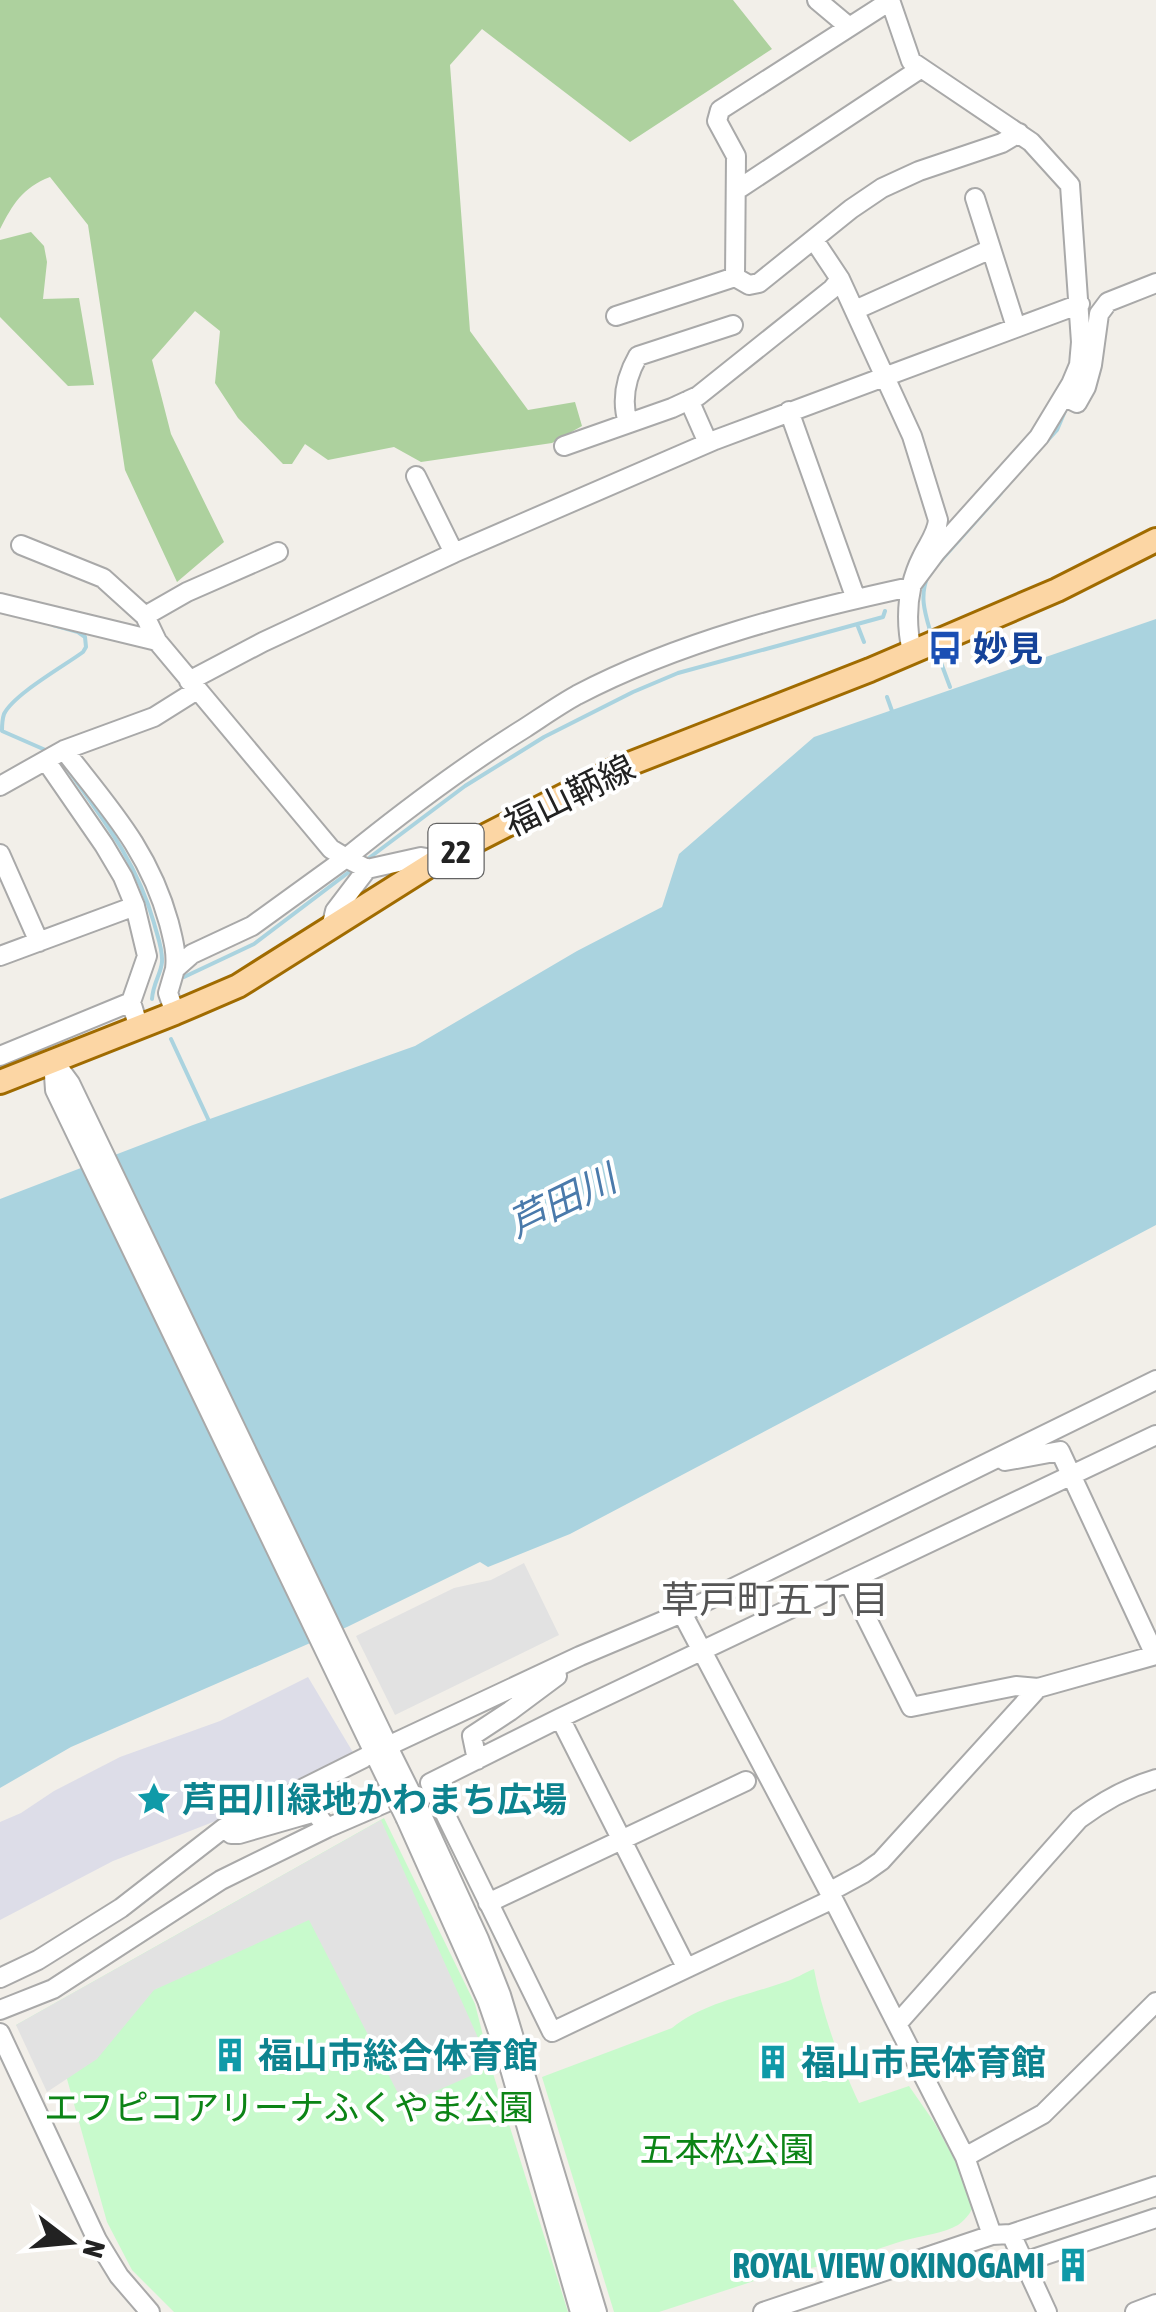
<svg xmlns="http://www.w3.org/2000/svg" width="1156" height="2312" viewBox="0 0 1156 2312" font-family="'Asap Condensed','Noto Sans JP',sans-serif">
  <style>
    .forest { fill: #add19e }
    .park { fill: #c8facc }
    .parking { fill: #e2e2e2 }
    .plaza { fill: #dddde8 }
    .water { fill: #aad3df }
    .lines { fill: none; stroke-linecap: round; stroke-linejoin: round }
    .stream { stroke: #aad3df; stroke-width: 4 }
    .minor-casing { stroke: #a9a9a9; stroke-width: 22 }
    .major-casing { stroke: #a06b00; stroke-width: 28 }
    .minor { stroke: #fff; stroke-width: 18 }
    .major { stroke: #fcd6a4; stroke-width: 22 }
    .minor-bridge-casing { stroke: #a9a9a9; stroke-width: 22; stroke-linecap: butt }
    .minor-bridge { stroke: #fff; stroke-width: 18 }
    .labels { text-anchor: middle; dominant-baseline: central; stroke-width: 8; stroke-linejoin: round; paint-order: stroke }
    .shield { fill: #fff; stroke: #646464; stroke-width: 2.5 }
    .shield-label { font-size: 32px; font-weight: bold; fill: #222 }
    .transit-label { font-size: 35px; font-weight: bold; fill: #164399; stroke: #fff; text-anchor: start }
    .street-label { font-size: 35px; fill: #222; stroke: #fff }
    .culture-label { font-size: 35px; font-weight: bold; fill: #0d838f; stroke: #fff; text-anchor: start }
    .park-label { font-size: 35px; fill: #0c8416; stroke: #fff }
    .water-label { font-size: 38px; font-style: italic; fill: #4a7aab; stroke: #fff }
    .neighbourhood-label { font-size: 38px; fill: #555; stroke: #fff }
  </style>
  <rect width="100%" height="100%" fill="#f2efe9"/>
  <path class="forest" d="M0 0H733L772 49 630 142 482 29 450 65 470 331 528 410 575 402 582 426 552 443 421 462 394 447 328 460 305 444 292 464H283L238 418 215 383 220 331 195 311 152 360 171 434 224 542 177 582 125 470 88 225 50 177C22 188 13 204 0 229Z
    M31 232 44 246 47 262 43 299 79 298 94 385 68 386 0 317V240Z"/>
  <path class="park" d="M384 1818 475 2004 491 2067 568 2312H174L132 2270 107 2222 67 2079 16 2025Z
    M814 1969C822 2013 840 2063 859 2103L909 2086 934 2122 972 2192 976 2200C973 2209 967 2219 958 2225 944 2233 922 2236 906 2240 865 2252 827 2269 785 2271L659 2312H614L542 2077 672 2028C703 2003 748 1995 785 1982 795 1979 804 1973 814 1969Z"/>
  <path class="parking" d="M524 1563 559 1635 395 1715 356 1636 454 1588 491 1580Z
    M381 1820 491 2067 404 2105 309 1920 154 1990 97 2059 47 2092 16 2025Z"/>
  <path class="plaza" d="M308 1677 354 1754 249 1808 113 1861 0 1920V1822L21 1813 54 1791 120 1757 220 1721Z"/>
  <path class="water" d="M1156 619V1225L570 1534 488 1567 480 1562 347 1627 71 1747 0 1788V1199L193 1125 415 1046 577 951 662 907 679 854 814 737Z"/>
  <g class="lines">
    <path class="stream" d="M1087 303 1089 329
      M1047 441 1057 430 1065 411
      M937 565 1001 493
      M928 576C919 596 925 613 931 634
      M857 624 864 642
      M937 652 950 687
      M887 697 892 711
      M50 752 2 731C2 724 2 720 4 714 14 694 64 666 83 652L86 647 85 637 78 632 53 625
      M61 760C99 814 136 859 154 923 157 935 163 949 162 962 161 974 153 983 152 999
      M365 861 465 786 544 737 633 692 678 673 883 617 885 611
      M184 977 254 944 353 869
      M171 1039 209 1121"/>
    <g class="minor-casing">
      <path id="minor" d="M817 0 848 26
        M890 1 720 110 717 121 736 156 735 277 749 285 759 283 851 209 882 188 919 171 1002 143 1019 133
        M737 190 920 69
        M975 198 1016 327
        M814 240 840 279 912 436 938 520C937 534 928 544 922 557 907 587 905 620 912 652
        M855 310 991 249
        M616 316 735 277
        M1065 397 1077 403 1086 387 1092 365 1099 314 1108 302 1156 283
        M689 400 708 443
        M789 411 856 599
        M628 423C621 400 626 377 638 356L733 325
        M564 446 672 408 698 396 832 289 840 279
        M416 476 454 553 715 440 1080 304
        M21 545 103 578 145 616
        M0 603 157 641 331 849 346 858 252 926 192 954 175 969 168 993 175 1013
        M157 641 145 616 187 592 278 552
        M189 681 263 642 454 553
        M64 750C109 808 149 850 169 923 173 939 177 953 175 969
        M46 761 104 845 123 877 135 906 147 956 131 1002 139 1028
        M0 786 64 750 154 717 197 690
        M0 854 39 942
        M367 869 421 857 438 860
        M331 928 335 911 367 869 346 858C404 811 462 767 525 728 542 717 559 705 577 695 678 642 799 611 910 587L936 552 1039 437 1071 384 1079 365 1081 342 1070 185 1031 142 911 61 890 0
        M0 956 135 906
        M0 1056 131 1002
        M53 1060 55 1090 378 1761
        M53 1060 70 1083 392 1754
        M1005 1461 1060 1451 1155 1655
        M848 1581 911 1707 1016 1686 1038 1688
        M682 1613 833 1899 965 2157 992 2235
        M560 1718 686 1967
        M477 1760 472 1736 510 1711 557 1676
        M421 1813 479 1939 501 1995 597 2312
        M406 1819 487 2000 506 2055 580 2312
        M224 1828 231 1834H239L315 1812 327 1828
        M829 1892 864 1873 881 1861 1038 1688 1156 1655
        M833 1899 552 2032 430 1783 560 1718 1156 1435
        M488 1903 746 1781
        M0 1978 38 1960 121 1908 224 1828 388 1746 580 1656 682 1613 1156 1380
        M0 2010 53 1989 221 1880 327 1828 406 1794
        M897 2024 1079 1819C1103 1801 1126 1788 1156 1779
        M0 2033 97 2240 119 2276 150 2312
        M965 2157 1043 2114 1156 2002
        M1011 2234 1047 2312
        M1024 2262 1156 2218
        M763 2312 992 2235 1011 2234 1156 2186
        M1135 2312 1156 2304"/>
    </g>
    <g class="major-casing">
      <path id="major" d="M0 1082 175 1013 238 986 438 860 614 770 870 670 1057 590 1156 540"/>
    </g>
    <use href="#minor" class="minor"/>
    <use href="#major" class="major"/>
    <g class="minor-bridge-casing">
      <path id="minor-bridge" d="M392 1755 421 1813
        M378 1761 406 1819"/>
    </g>
    <use href="#minor-bridge" class="minor-bridge"/>
  </g>
  <defs>
    <g id="bus-bare" transform="scale(2.7)"><path d="M-5-6H5V4H4V6H2V4H-2V6H-4V4H-5ZM-3.5-4V0h7V-4ZM-3.5 1.2v1.5H-2V1.2ZM2 1.2v1.5H3.5V1.2Z" fill="#1a4fb4" stroke="#fff" stroke-width="2.5" paint-order="stroke"/></g>
    <g id="sight-bare" transform="scale(2.7)"><path d="M0-6L1.8-2.2L6-1.7L2.9 1.2L3.7 5.4L0 3.3L-3.7 5.4L-2.9 1.2L-6-1.7L-1.8-2.2Z" fill="#0f9aa8" stroke="#fff" stroke-width="2.5" paint-order="stroke"/></g>
    <g id="building-bare" transform="scale(2.7)"><path d="M-4-6H4V6H1V3H-1V6H-4ZM-2.5-4.3h1.7v1.8h-1.7ZM.8-4.3h1.7v1.8H.8ZM-2.5-1h1.7V.8h-1.7ZM.8-1h1.7V.8H.8Z" fill="#0f9aa8" stroke="#fff" stroke-width="2.5" paint-order="stroke"/></g>
  </defs>
  <g fill-rule="evenodd">
    <use href="#bus-bare" x="945" y="648"/>
    <use href="#sight-bare" x="154" y="1799"/>
    <use href="#building-bare" x="230" y="2055"/>
    <use href="#building-bare" x="773" y="2062"/>
    <use href="#building-bare" x="1073" y="2265"/>
  </g>
  <g class="labels">
    <rect class="shield" x="428.5" y="824" width="55" height="54" rx="8"/>
    <g class="shield-label">
      <text x="456" y="851">22</text>
    </g>
    <g class="transit-label">
      <text x="973" y="648">妙見</text>
    </g>
    <g class="street-label">
      <text transform="translate(569 795) rotate(-26)">福山鞆線</text>
    </g>
    <g class="culture-label">
      <text x="182" y="1799">芦田川緑地かわまち広場</text>
      <text x="258" y="2055">福山市総合体育館</text>
      <text x="801" y="2062">福山市民体育館</text>
      <text x="1045" y="2265" text-anchor="end">ROYAL VIEW OKINOGAMI</text>
    </g>
    <g class="park-label">
      <text x="289" y="2107">エフピコアリーナふくやま公園</text>
      <text x="727" y="2149">五本松公園</text>
    </g>
    <g class="water-label">
      <text transform="translate(562 1201) rotate(-26)">芦田川</text>
    </g>
    <g class="neighbourhood-label">
      <text x="775" y="1599">草戸町五丁目</text>
    </g>
  </g>
  <g transform="translate(70 2242) rotate(106)" stroke="#ffffff" stroke-width="8" paint-order="stroke">
  <path d="M0-8L18 38L0 25L-18 38Z" fill="#222222"/>
  <text y="-15" font-size="28" font-weight="bold" text-anchor="middle" fill="#222222">N</text>
  </g>
</svg>
